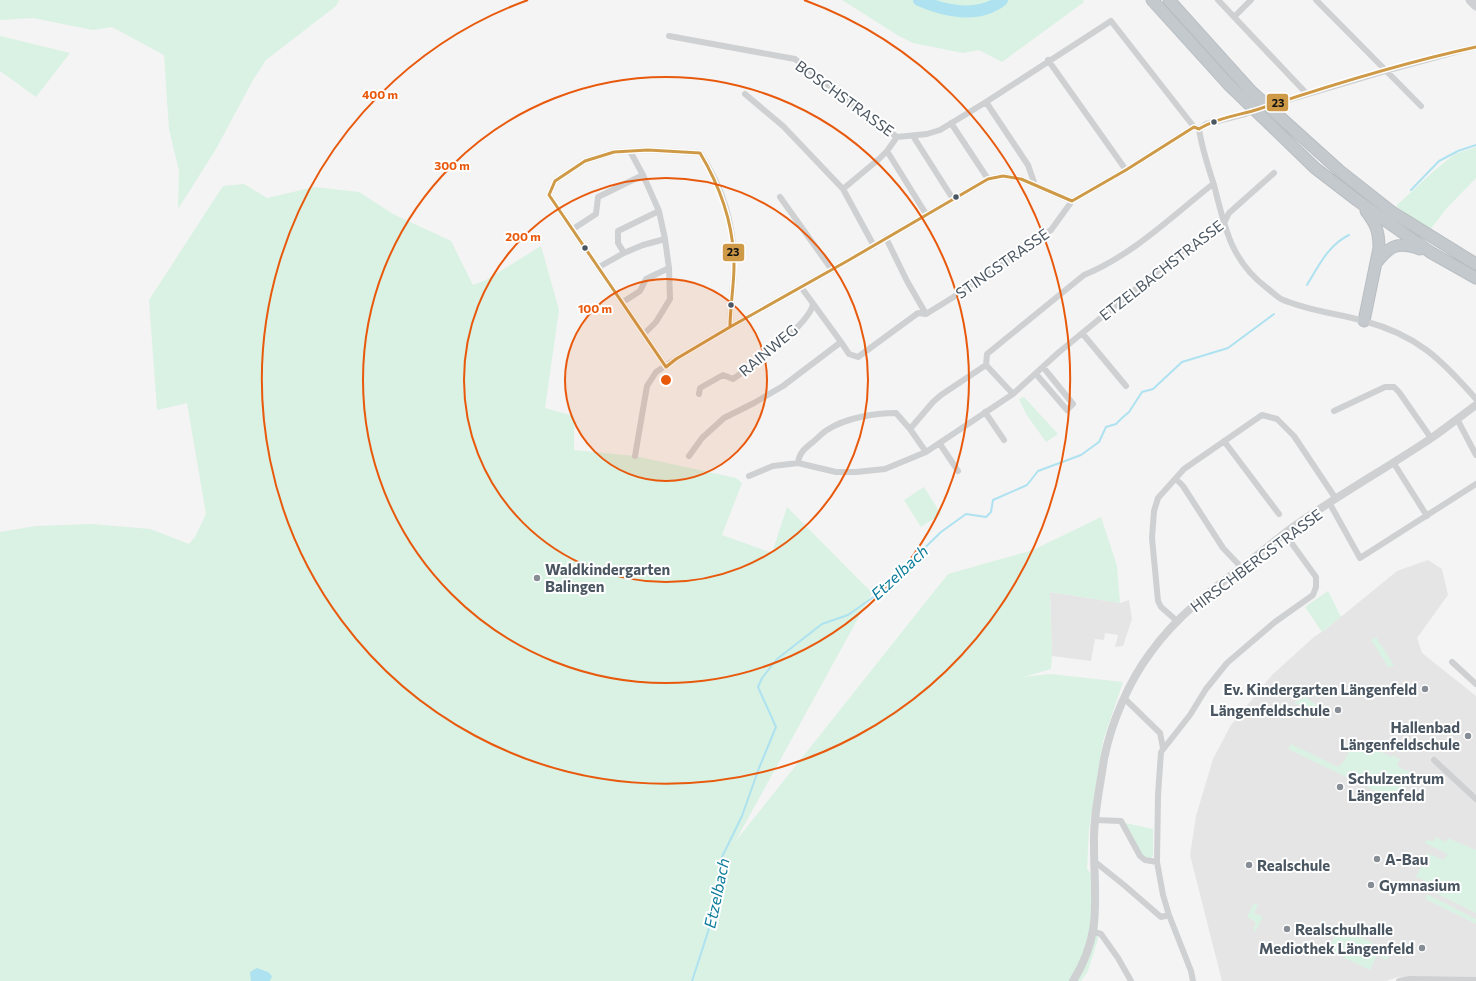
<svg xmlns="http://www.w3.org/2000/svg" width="1476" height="981" viewBox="0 0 1476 981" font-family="Commissioner,sans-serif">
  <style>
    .education { fill: #e6e5e6 }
    .green { fill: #d9f2e3 }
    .water { fill: #aee2f0 }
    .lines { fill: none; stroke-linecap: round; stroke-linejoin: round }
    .stream { stroke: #aee2f0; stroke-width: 2 }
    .river { stroke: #aee2f0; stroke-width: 12 }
    .trunk-casing { stroke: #b9bec3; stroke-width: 13 }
    .minor { stroke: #ced0d2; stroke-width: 6 }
    .tertiary { stroke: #ced0d2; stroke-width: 8 }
    .secondary { stroke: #ced0d4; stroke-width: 9 }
    .trunk { stroke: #c4c9cd; stroke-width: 11 }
    .minor-bridge { stroke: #ced0d2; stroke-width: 6 }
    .bus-1-casing { stroke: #fff; stroke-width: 6 }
    .bus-1 { stroke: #cf9a48; stroke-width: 3 }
    .ring { fill: none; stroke: #e8590c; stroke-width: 2 }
    .bus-dot { fill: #4a5661; stroke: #fff; stroke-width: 1.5 }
    .poi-dot { fill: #868d94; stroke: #fff; stroke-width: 1.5 }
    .labels { text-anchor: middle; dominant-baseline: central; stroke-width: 4; stroke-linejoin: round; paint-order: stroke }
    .street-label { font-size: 15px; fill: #4a5661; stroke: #fff }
    .poi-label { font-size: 15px; font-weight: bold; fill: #4a5661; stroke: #fff; text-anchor: start }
    .water-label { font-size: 16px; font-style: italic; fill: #0c7c9b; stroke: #fff }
    .centre { fill: #e8590c; stroke: #fff; stroke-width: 2 }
    .ring-label { font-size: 12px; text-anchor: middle; font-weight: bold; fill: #e8590c; stroke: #fff; stroke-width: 4; stroke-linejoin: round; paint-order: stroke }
    .line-badge { stroke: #fff; stroke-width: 1.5 }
    .pale-badge-label { font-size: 11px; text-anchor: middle; font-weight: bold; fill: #111 }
  </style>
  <rect width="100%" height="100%" fill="#f4f4f4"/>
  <path class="education" d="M1428 560 1442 569 1448 595 1417 638 1422 653 1476 696V979L1398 977 1386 981H1222L1190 855 1196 816 1213 759 1231 725 1272 675 1314 637 1326 629 1397 571Z
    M1050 592 1120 603 1129 600 1132 619 1123 646 1115 647 1118 635 1105 633 1104 640 1095 639 1091 661 1052 656Z"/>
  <path class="green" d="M0 0H339L336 6 266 60 253 80 216 149 178 209 179 171 169 129 164 55 112 27 93 30 33 18 0 20Z
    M842 0H1083L1084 2 1002 62 979 50 963 53 913 43 899 36Z
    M0 36 70 53 36 97 0 71Z
    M1476 147V178L1446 209 1429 231 1396 206 1435 170 1455 154Z
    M244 184 267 198 314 187 359 192 393 214 451 241 473 285 486 280 541 246 559 310 545 408 574 416V450L635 456 736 478 742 483 722 535 772 553 787 507 872 593 735 842 948 574 1033 550 1101 517 1117 566 1120 603 1050 592 1052 656 1051 669 1023 677 1050 674 1123 682 1103 741 1089 829 1087 869 1098 882V939L1088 971 1081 981H0V532L36 526 91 524 150 529 189 544 195 537 206 514 187 403 157 410 149 300 223 186Z
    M1024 397 1058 434 1046 442 1026 414 1019 399Z
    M924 487 941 514 921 527 904 500Z
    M1328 591 1341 617 1322 632 1305 607Z
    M1376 637 1394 665 1389 668 1371 640Z
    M1305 697 1322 708 1315 715 1294 702Z
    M1356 739 1391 757 1392 755 1400 759 1397 766 1411 773 1400 797 1399 796 1396 801 1288 749 1291 744 1338 767 1344 761Z
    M1125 823 1153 829V856L1150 859 1141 855Z
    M1436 837 1446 842 1448 838 1476 850V913L1430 890 1432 884 1416 877 1427 853 1443 860 1448 854 1425 843 1426 840 1434 841Z
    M1427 894 1476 919V924L1425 899Z
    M1254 903 1258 905 1254 913 1263 917 1255 932 1253 930 1256 922 1247 917Z
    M1339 926 1390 952 1387 960 1377 955 1370 970 1328 950Z"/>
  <path class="water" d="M257 968 268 972 272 976 270 981H251L250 972Z"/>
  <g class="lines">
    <path class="stream" d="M1411 190 1439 161 1458 151 1476 145
      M1307 285C1318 267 1328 245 1349 235
      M692 981 717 904 722 882 721 859 742 816 759 768 776 727 758 687 762 678 777 659 822 624 848 615 882 591 908 564 941 532 966 514 986 517 991 512 993 500 1027 485 1038 471 1081 455 1099 442 1106 427 1116 424 1122 418 1129 412 1142 392 1153 389 1182 362 1228 348 1274 314"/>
    <path class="river" d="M919 0C944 11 978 19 1002 0"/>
    <g class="trunk-casing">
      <path id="trunk" d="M1152 0 1228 84 1315 168 1358 201 1430 252 1476 278
        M1169 0 1251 91 1340 171 1392 212 1476 264
        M1377 262C1391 244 1399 242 1420 249
        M1364 321 1379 248C1379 231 1376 224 1366 211"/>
    </g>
    <path class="minor" d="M1218 0 1307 94
      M1316 0 1421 106
      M1234 17 1251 0
      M669 36 795 59 866 115 897 137 927 134 940 130 986 102 1111 21 1194 127 1199 129
      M1048 60 1126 170
      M745 94 783 126 843 189 874 246
      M986 102 1028 165 1035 185
      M1274 104 1385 71 1459 51 1476 47
      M951 123 988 179
      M1199 129C1202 149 1208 166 1214 185 1225 227 1230 260 1267 288 1271 291 1276 296 1281 299 1308 311 1336 313 1364 321 1417 335 1441 359 1476 399
      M1199 129 1206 124 1245 114
      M913 136 953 199
      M630 151 643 175 659 211 665 239 669 268 670 299 656 322 644 334
      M887 151 926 214
      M843 189 879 159 887 151 897 137
      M780 197 832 270
      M573 229 596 214 598 197 643 175
      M886 238 907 281 926 314
      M624 253 618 243V231L659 211
      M599 267 624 253 643 245 665 239
      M801 287 841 342
      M623 302 640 291 646 279 669 268
      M1082 333 1126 386
      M986 365 987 354 1084 275C1133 255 1172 216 1213 184
      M666 367 549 195 555 181 585 161 614 152 648 150 700 153C723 188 734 223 734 266 734 286 730 306 730 327
      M1036 374 1067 410 1073 404 1043 367
      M699 394 700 388 723 375 733 379C751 367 810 324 813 304
      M1013 394 986 365 941 395 933 402 910 429 896 413C875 413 845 418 827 430 822 433 818 438 813 442 805 448 799 453 798 463L836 472H856L885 469 926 452 1013 394 1058 353 1177 255 1224 223 1229 213 1274 173
      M1334 411 1385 387H1394L1399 392 1431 438
      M985 412 1004 440
      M1457 419 1476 455
      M910 429 926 452
      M1224 441 1279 514
      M940 444 958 471
      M635 456 647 386 656 372 676 359 730 327 849 260 988 179 1003 176 1021 179 1072 201
      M689 456 702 438 724 418 754 403 783 386 841 342 849 354 858 357 918 313 926 314 952 298 1051 230 1072 201 1126 170 1194 127
      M1393 462 1427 516
      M749 476 773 466 798 463
      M1176 479 1183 486 1223 548 1241 567
      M1330 504 1360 558 1476 484
      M1177 621 1161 607 1158 601 1152 538 1154 511 1158 498 1184 469 1262 415 1277 419 1294 436 1336 499
      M1452 662 1476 684
      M1125 699 1160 733 1163 748
      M1434 760 1476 799
      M1095 820 1121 821 1140 856 1145 860 1157 862
      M1094 861 1124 885 1161 917 1169 915
      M1094 932 1101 934 1118 958 1131 981
      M1193 981 1191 971 1169 915 1163 895 1157 862 1158 795 1161 752 1190 715 1206 689 1227 663 1275 622 1313 595 1316 587V577L1285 534
      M1399 981 1410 979 1476 980"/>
    <path class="tertiary" d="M1073 981C1103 933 1094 899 1094 845 1093 817 1100 787 1104 759 1111 723 1129 681 1151 652 1176 617 1211 590 1245 565 1261 552 1277 539 1293 527 1337 496 1385 469 1430 439 1446 428 1461 416 1476 405"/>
    <path class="secondary" d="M1470 0 1476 6"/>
    <use href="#trunk" class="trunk"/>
    <path class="minor-bridge" d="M1245 114 1274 104"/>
    <g class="bus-1-casing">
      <path id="bus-1" d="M648 150 700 153C721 188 734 224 734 266 734 286 730 307 730 327L676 359 666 367 549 195 555 181 585 161 614 152Z
        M730 327 849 260 988 179 1003 176 1021 179 1072 201 1126 170 1194 127 1199 129C1217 118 1240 115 1259 109 1331 85 1402 63 1476 47"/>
    </g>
    <use href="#bus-1" class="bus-1"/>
  </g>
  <circle cx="666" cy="380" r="101" fill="#e8590c" fill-opacity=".12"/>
  <g class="ring">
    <circle cx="666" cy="380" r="101"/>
    <circle cx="666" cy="380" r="202"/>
    <circle cx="666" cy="380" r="303"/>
    <path d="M804 0A404 404 0 1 1 528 0"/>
  </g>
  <g class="bus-dot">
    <circle cx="1214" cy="122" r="3.5"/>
    <circle cx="956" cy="197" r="3.5"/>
    <circle cx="585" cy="248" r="3.5"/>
    <circle cx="731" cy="305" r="3.5"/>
  </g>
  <g class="poi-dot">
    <circle cx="537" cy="578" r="4"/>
    <circle cx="1425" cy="689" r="4"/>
    <circle cx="1338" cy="710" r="4"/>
    <circle cx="1468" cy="736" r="4"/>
    <circle cx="1340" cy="787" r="4"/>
    <circle cx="1377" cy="859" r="4"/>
    <circle cx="1249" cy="865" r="4"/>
    <circle cx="1371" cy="885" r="4"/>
    <circle cx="1287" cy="929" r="4"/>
    <circle cx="1422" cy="948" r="4"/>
  </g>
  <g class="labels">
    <g class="street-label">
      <text transform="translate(845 98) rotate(36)">BOSCHSTRASSE</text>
      <text transform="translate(1002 263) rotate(-35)">STINGSTRASSE</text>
      <text transform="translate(1161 270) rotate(-38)">ETZELBACHSTRASSE</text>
      <text transform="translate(768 350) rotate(-40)">RAINWEG</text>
      <text transform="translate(1256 560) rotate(-37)">HIRSCHBERGSTRASSE</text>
    </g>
    <g class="poi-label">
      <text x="545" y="569">Waldkindergarten<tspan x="545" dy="17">Balingen</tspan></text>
      <text x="1417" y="689" text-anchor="end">Ev. Kindergarten Längenfeld</text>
      <text x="1330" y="710" text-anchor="end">Längenfeldschule</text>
      <text x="1460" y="727" text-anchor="end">Hallenbad<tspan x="1460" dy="17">Längenfeldschule</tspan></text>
      <text x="1348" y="778">Schulzentrum<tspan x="1348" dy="17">Längenfeld</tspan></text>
      <text x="1385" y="859">A-Bau</text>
      <text x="1257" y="865">Realschule</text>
      <text x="1379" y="885">Gymnasium</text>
      <text x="1295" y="929">Realschulhalle</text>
      <text x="1414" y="948" text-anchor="end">Mediothek Längenfeld</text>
    </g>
    <g class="water-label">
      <text transform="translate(899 572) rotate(-43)">Etzelbach</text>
      <text transform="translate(716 893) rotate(-78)">Etzelbach</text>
    </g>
  </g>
  <circle cx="666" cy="380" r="6" class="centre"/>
  <g class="ring-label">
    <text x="380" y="99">400 m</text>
    <text x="452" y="170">300 m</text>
    <text x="523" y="241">200 m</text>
    <text x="595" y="313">100 m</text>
  </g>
  <g class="line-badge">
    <rect x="1266" y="93" width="23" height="19" rx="4" fill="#cf9a48"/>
    <rect x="722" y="243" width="23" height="19" rx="4" fill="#cf9a48"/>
  </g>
  <g class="pale-badge-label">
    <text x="1278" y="107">23</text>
    <text x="733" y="256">23</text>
  </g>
</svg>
